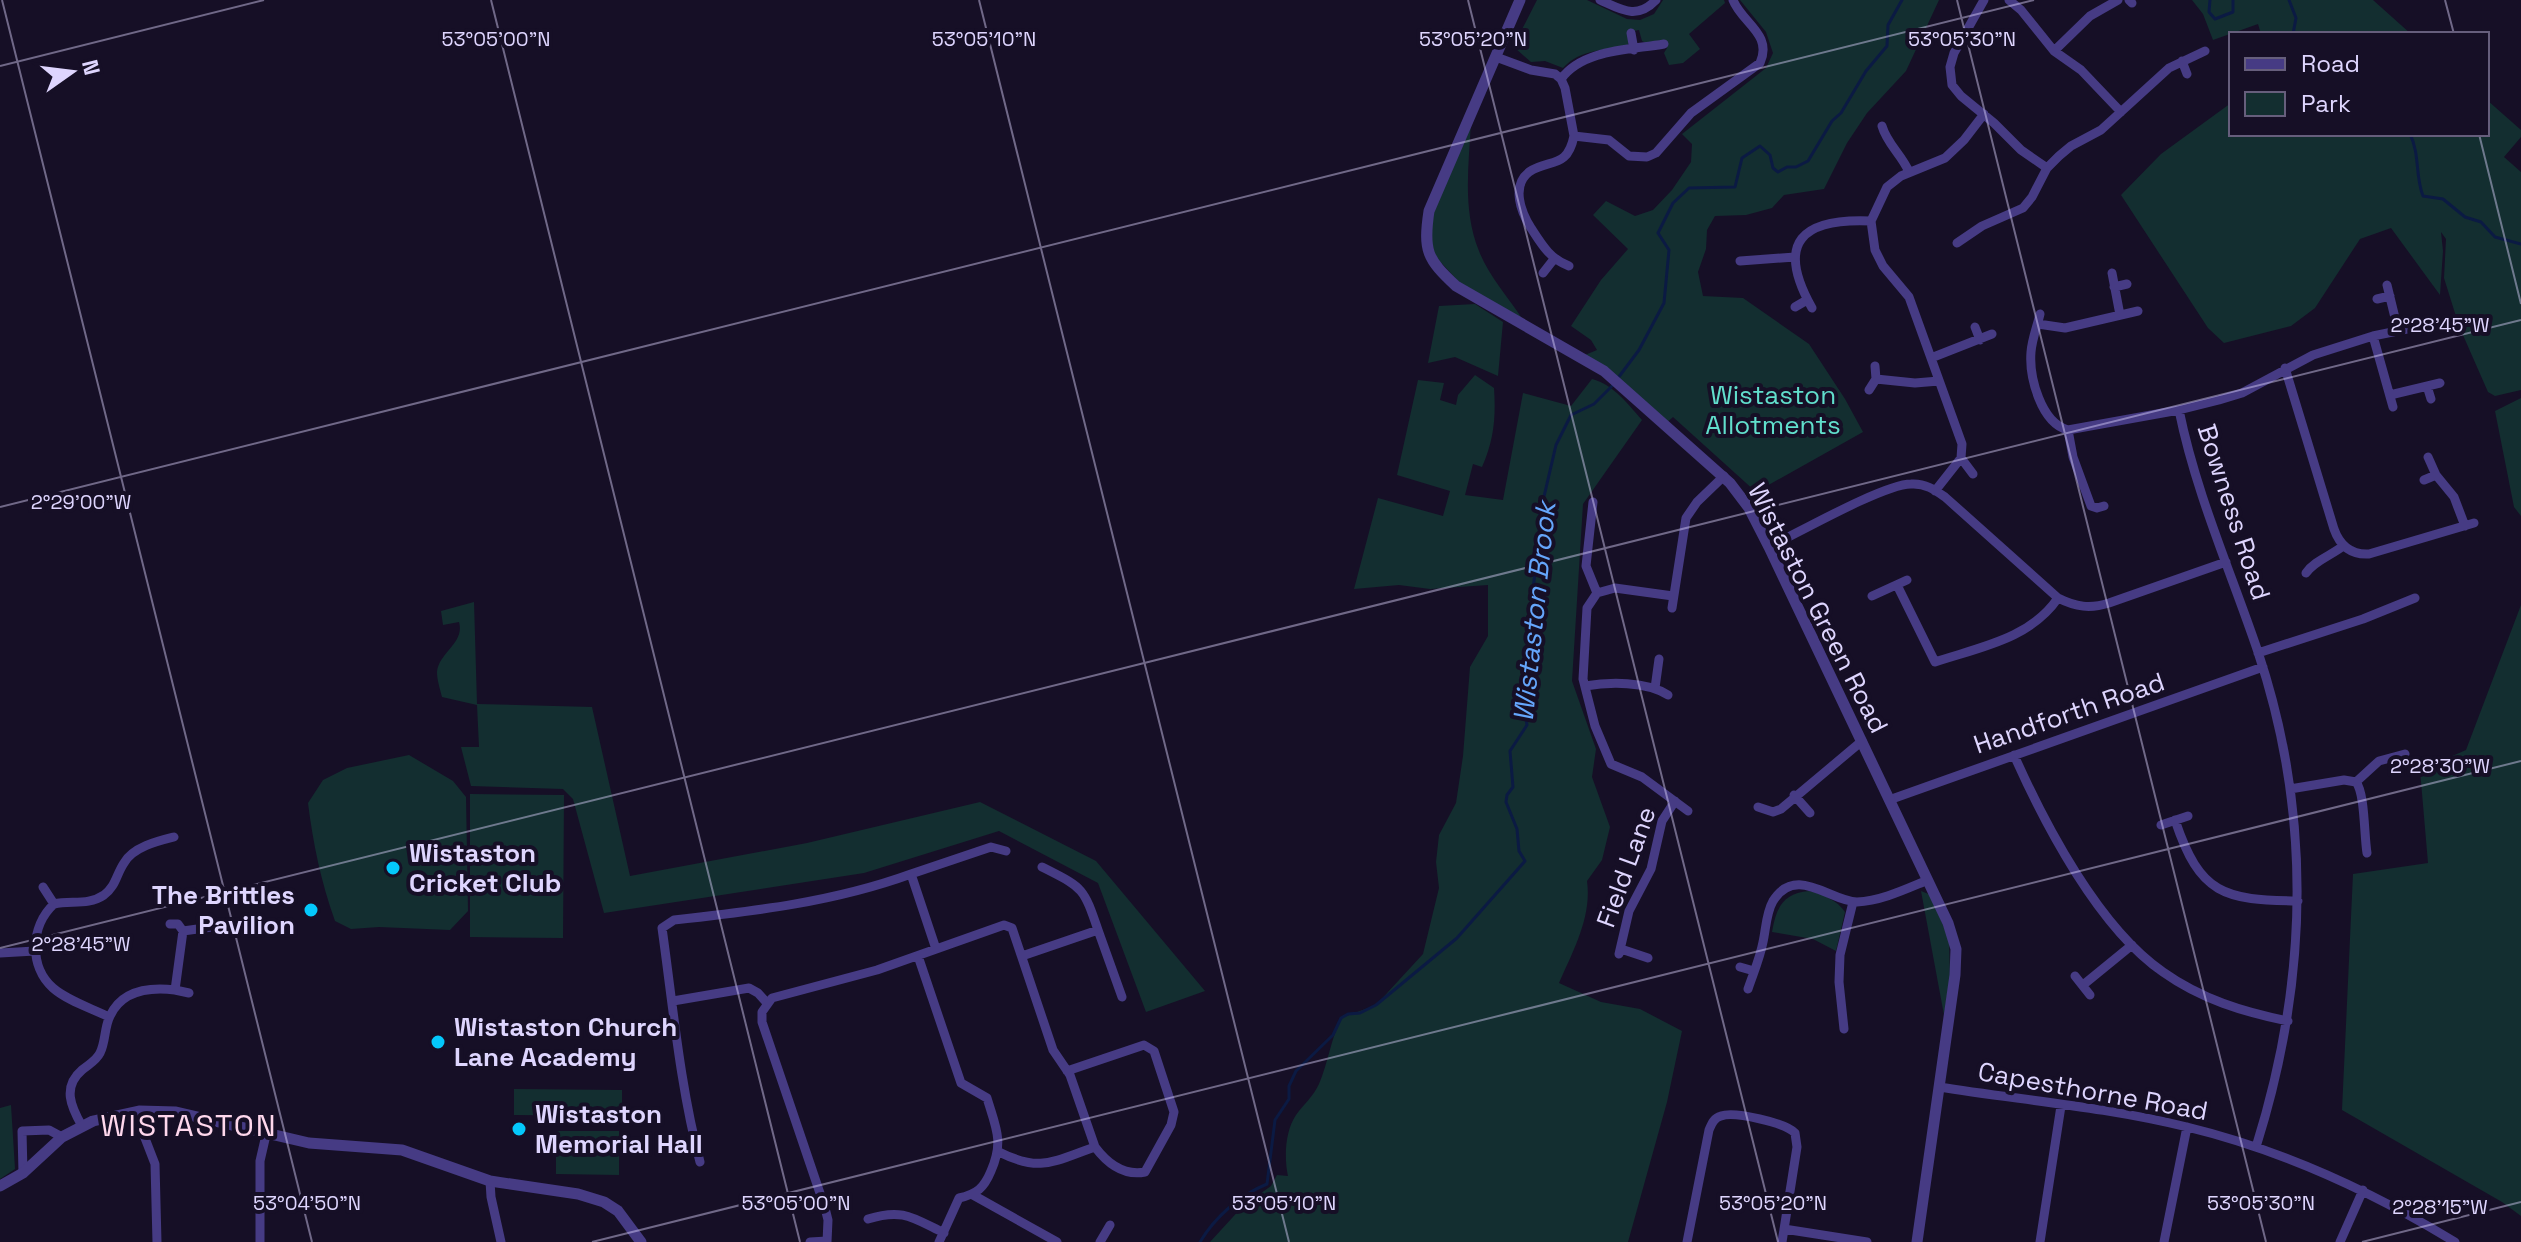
<svg xmlns="http://www.w3.org/2000/svg" width="2521" height="1242" viewBox="0 0 2521 1242" font-family="'Space Grotesk',sans-serif">
  <style>
    .green { fill: #132e30 }
    .lines { fill: none; stroke-linecap: round; stroke-linejoin: round }
    .stream { stroke: #0b1a43; stroke-width: 3 }
    .minor { stroke: #463b84; stroke-width: 9 }
    .tertiary { stroke: #463b84; stroke-width: 11 }
    .ticks { fill: none; stroke: #ded5fe; stroke-width: 2; stroke-opacity: 0.45 }
    .poi-dot { fill: #04c8fb; stroke: #160f26; stroke-width: 3 }
    .labels { text-anchor: middle; dominant-baseline: central; stroke-width: 8; stroke-linejoin: round; paint-order: stroke }
    .park-label { font-size: 26px; fill: #61decc; stroke: #160f26 }
    .street-label { font-size: 26px; fill: #ded5fe; stroke: #160f26 }
    .poi-label { font-size: 26px; font-weight: bold; fill: #ded5fe; stroke: #160f26; text-anchor: start }
    .water-label { font-size: 28px; font-style: italic; fill: #65a6fc; stroke: #160f26 }
    .quarter-label { font-size: 30px; letter-spacing: 2px; fill: #fed7ec; stroke: #160f26 }
    .ticks-label { font-size: 20px; text-anchor: middle; fill: #ded5fe; stroke: #160f26; stroke-width: 8; stroke-linejoin: round; paint-order: stroke }
  </style>
  <rect width="100%" height="100%" fill="#160f26"/>
  <path class="green" d="M1537 0H1587L1627 19 1640 20 1654 14 1663 0H1724L1725 3 1689 34 1700 49 1683 63 1669 65 1664 53 1667 48 1666 42 1648 44 1642 41 1639 30 1629 32 1628 46C1606 50 1580 49 1563 68L1545 61 1531 62 1515 48 1516 41Z
    M1740 0H1939L1906 71 1867 113 1847 143 1824 189 1784 195 1772 208 1746 215 1715 216 1707 230 1706 249 1698 272 1703 296 1743 298 1809 344 1845 399 1863 432 1756 492 1673 417 1664 425 1580 357 1597 350 1591 340 1571 326 1601 280 1628 249 1593 215 1606 201 1635 216 1653 210 1672 190 1691 162 1692 144 1682 134 1766 68 1773 53 1766 32Z
    M2192 0H2373L2411 34H2329L2326 31 2327 34H2261L2258 24 2213 40 2203 14Z
    M2487 100 2521 130V137L2504 157 2521 172V390L2495 396 2488 392 2459 326 2444 278 2446 239 2441 232 2443 251 2440 295 2391 228 2360 239 2315 308 2291 326 2224 343 2208 328 2121 195 2161 154 2231 103V134H2487Z
    M1471 121C1469 165 1462 209 1479 251 1488 275 1509 298 1523 320L1461 284 1434 255 1430 237 1434 211Z
    M1475 304 1503 322 1498 376 1455 357 1428 363 1439 306Z
    M1475 375 1494 388C1496 417 1494 440 1482 467L1473 464 1465 495 1503 500 1523 393 1571 406 1592 379C1614 385 1627 403 1642 420L1583 504 1572 681 1596 749 1592 777 1610 827 1602 860 1587 881C1592 917 1573 951 1559 983L1601 1002 1640 1009 1682 1031 1667 1102 1628 1242H1210L1243 1206 1271 1186 1277 1175 1288 1176C1284 1158 1285 1131 1296 1115 1304 1104 1313 1097 1319 1084 1328 1063 1331 1039 1341 1018L1376 1005 1423 954 1439 888 1436 862 1439 835 1456 803 1463 756 1470 667 1488 636V585L1430 589 1399 585 1354 589 1378 498 1443 516 1450 491 1397 475 1418 380 1444 383 1440 400 1456 405 1458 395Z
    M2521 398V516L2514 507 2495 411Z
    M474 602 477 704 592 707 630 876 807 843 980 802 1096 861 1205 991 1146 1012 1098 883 999 831 864 873 604 913 573 799 563 789 471 786 461 747H479L477 705 442 697C440 689 437 680 437 672 439 652 465 643 459 622L443 625 441 611Z
    M2521 605V1216L2502 1202 2342 1110 2353 874 2428 863 2420 770 2466 750Z
    M409 755 453 781 466 797 468 911 450 930 379 927 351 929 335 921C321 882 313 843 308 803L323 780 347 768Z
    M470 794 564 795 563 938 470 937Z
    M1809 891C1821 893 1838 901 1845 912L1836 951 1813 939 1772 932C1776 908 1783 893 1809 891Z
    M1921 891 1931 895 1949 940 1950 977 1944 1015Z
    M514 1089 622 1090V1116L514 1115Z
    M11 1105 15 1169 0 1179V1108Z
    M556 1131H619V1175L556 1174Z"/>
  <g class="lines">
    <path class="stream" d="M2210 0 2209 12 2215 19 2233 12V0
      M2289 0 2296 18 2293 34
      M2410 134C2420 154 2415 176 2423 196L2443 199 2465 217 2481 222 2495 237 2521 244
      M1200 1242C1215 1217 1240 1195 1267 1184L1275 1120 1289 1099V1086L1296 1071 1333 1035 1341 1018 1348 1014 1360 1013 1376 1005 1457 938 1525 861 1519 851 1517 829 1506 802 1507 795 1513 787 1510 751 1527 725 1522 693 1533 663 1536 605 1533 589 1535 573 1540 562 1539 518 1556 445 1571 415 1594 404 1612 386 1639 350 1664 303 1669 250 1658 233 1673 203 1689 188 1735 187 1742 158 1760 146 1770 155 1773 168 1778 172 1787 167H1796L1808 161 1832 121 1841 113 1866 71 1887 46 1888 25 1902 0"/>
    <path class="minor" d="M1600 0C1622 10 1637 20 1656 0
      M1984 0 1954 53 1950 67 1952 85 1961 96 1994 123 2021 150 2047 168
      M2009 0 2021 10 2054 51 2081 70 2121 112
      M2129 0 2132 3
      M1631 33 1634 50
      M2054 51 2090 16 2118 0
      M1496 57 1531 70 1555 74 1561 79 1565 88 1574 136 1609 140 1629 156 1647 157 1656 153 1691 113 1760 63C1773 34 1742 23 1733 0
      M2182 61 2187 74
      M1561 79C1583 49 1630 50 1664 44
      M1882 126C1887 144 1902 155 1909 172
      M1957 243 1982 226 2023 208 2032 197 2047 168 2059 156 2071 146 2101 130 2169 68 2205 51
      M1740 261 1795 257
      M1569 266C1550 259 1542 245 1531 228 1521 212 1511 186 1529 172 1549 158 1567 170 1574 136
      M1543 273 1554 259
      M2112 273 2120 315
      M2387 285 2398 330
      M2114 287 2127 284
      M2377 299 2390 296
      M1795 307 1807 300
      M1812 308C1775 242 1802 218 1871 221
      M2040 314C2037 327 2032 339 2031 352 2029 377 2041 423 2068 430L2179 410 2219 400 2242 393 2313 355 2373 336 2412 328
      M2038 324 2065 328 2138 311
      M1975 327 1980 340
      M2373 336 2393 407
      M1931 358 1992 334
      M2285 368 2334 529C2340 546 2351 555 2369 554L2474 523
      M1876 379 1915 383 1939 381
      M2427 386 2431 399
      M1869 390 1876 379 1875 366
      M2390 395 2440 383
      M2179 410C2196 494 2231 572 2258 652 2313 817 2308 982 2256 1147
      M2068 430 2073 457 2091 506 2097 508 2104 506
      M2428 457 2436 475 2454 497 2465 526
      M1961 458 1973 474
      M2424 480 2436 475
      M1935 491 1961 458 1962 444 1909 297 1883 266 1875 250 1871 221 1887 187 1901 176 1945 158 1964 140 1984 114
      M1593 502 1586 566 1597 593
      M1769 547C1798 533 1884 484 1911 484 1925 483 1935 490 1945 497L2058 598C2076 607 2090 609 2109 603L2226 562
      M2306 573C2314 561 2332 555 2343 546
      M1897 585 1935 662C1980 647 2030 639 2058 598
      M1673 596 1615 588 1597 593 1587 608 1583 679 1595 726 1611 764 1642 777 1688 811
      M1872 596 1907 580
      M1672 608 1686 518 1697 502 1724 476
      M2258 653 2363 619 2415 598
      M1585 686C1609 682 1646 681 1668 695
      M1655 688 1659 659
      M2014 755C2045 825 2099 928 2163 972 2201 999 2243 1012 2288 1021
      M2356 782 2379 761 2405 754
      M2290 789 2344 780 2356 782C2365 793 2364 835 2367 853
      M1794 795 1810 813
      M1889 800 2263 667
      M1758 807 1773 812 1781 809 1862 741
      M2175 820C2200 895 2224 900 2298 901
      M2161 825 2188 816
      M1042 867C1083 888 1083 886 1098 930
      M43 887 54 904
      M183 931 212 927
      M936 949 911 874 991 847 1006 851
      M1621 949 1648 958
      M0 953 35 951
      M1619 954 1629 911 1651 869 1662 821 1675 801
      M918 956 961 1083 987 1098C996 1128 1004 1141 991 1171 984 1188 977 1194 959 1198L939 1242
      M1022 956 1098 930 1122 997
      M1740 967 1754 971
      M2075 976 2090 995
      M2083 985 2132 945
      M1748 989C1753 974 1760 958 1763 942 1766 929 1766 913 1773 901 1796 864 1831 902 1857 902 1881 901 1906 889 1928 880
      M175 990 189 993
      M673 1001 749 988 758 993 767 1003
      M109 1017C91 1008 68 1001 53 988 29 967 30 926 54 904 71 900 88 906 104 895 116 886 116 875 124 863 133 847 158 841 174 837
      M1844 1029 1839 982 1840 955 1853 902
      M1067 1071 1144 1045 1154 1051 1174 1112 1171 1125 1145 1172C1124 1176 1107 1163 1095 1147
      M1939 1087C2021 1100 2106 1107 2187 1127 2282 1150 2371 1191 2455 1242
      M139 1111 143 1133 155 1164 157 1242
      M82 1126C71 1107 62 1087 82 1070 89 1064 96 1061 100 1053 106 1041 104 1028 110 1016 122 990 150 987 175 990L183 931 178 924H170
      M700 1162C680 1086 673 1006 662 928L674 920C755 911 834 902 911 874
      M23 1173 22 1131 49 1130 62 1137
      M490 1181 491 1197 501 1242
      M973 1195 1057 1242
      M868 1219C903 1208 913 1218 944 1233
      M1784 1229 1867 1242
      M260 1242V1161L266 1135
      M810 1242 827 1241
      M827 1242 828 1220 825 1208 762 1022V1012L772 998 877 970 1004 925 1012 928 1053 1050 1070 1075 1095 1147C1054 1161 1041 1173 999 1152
      M1100 1242 1110 1225
      M1687 1242 1709 1130C1712 1123 1714 1118 1721 1116 1734 1111 1786 1123 1795 1133L1797 1147 1782 1242
      M2040 1242 2061 1106
      M2164 1242 2187 1127
      M2340 1242 2363 1190"/>
    <path class="tertiary" d="M1520 0 1429 211C1423 251 1427 259 1456 286L1604 371 1730 483 1749 508 1769 547 1948 923 1956 949 1955 975 1917 1242
      M0 1186 23 1173 62 1137 93 1121 139 1111 176 1112 309 1143 402 1150 490 1181 578 1194 604 1202 618 1211 641 1242"/>
  </g>
  <path class="ticks" d="M2 0 312 1242M491 0 800 1242M979 0 1289 1242M1468 0 1778 1242M1957 0 2266 1242M2445 0 2454 34M0 66 264 0M2479 134 2521 304M0 507 2034 0M0 948 2521 320M592 1242 2521 761M2362 1242 2521 1202"/>
  <g class="poi-dot">
    <circle cx="393" cy="868" r="8"/>
    <circle cx="311" cy="910" r="8"/>
    <circle cx="438" cy="1042" r="8"/>
    <circle cx="519" cy="1129" r="8"/>
  </g>
  <g class="labels">
    <g class="park-label">
      <text x="1773" y="395">Wistaston<tspan x="1773" dy="30">Allotments</tspan></text>
    </g>
    <g class="street-label">
      <text transform="translate(2234 512) rotate(72)">Bowness Road</text>
      <text transform="translate(1818 608) rotate(63)">Wistaston Green Road</text>
      <text transform="translate(2069 713) rotate(-19)">Handforth Road</text>
      <text transform="translate(1626 867) rotate(-70)">Field Lane</text>
      <text transform="translate(2093 1091) rotate(10)">Capesthorne Road</text>
    </g>
    <g class="poi-label">
      <text x="409" y="853">Wistaston<tspan x="409" dy="30">Cricket Club</tspan></text>
      <text x="295" y="895" text-anchor="end">The Brittles<tspan x="295" dy="30">Pavilion</tspan></text>
      <text x="454" y="1027">Wistaston Church<tspan x="454" dy="30">Lane Academy</tspan></text>
      <text x="535" y="1114">Wistaston<tspan x="535" dy="30">Memorial Hall</tspan></text>
    </g>
    <g class="water-label">
      <text transform="translate(1534 612) rotate(-84)">Wistaston Brook</text>
    </g>
    <g class="quarter-label">
      <text x="189" y="1125">WISTASTON</text>
    </g>
  </g>
  <g class="ticks-label">
    <text x="496" y="46">53°05'00"N</text>
    <text x="984" y="46">53°05'10"N</text>
    <text x="1473" y="46">53°05'20"N</text>
    <text x="1962" y="46">53°05'30"N</text>
    <text x="2440" y="332">2°28'45"W</text>
    <text x="81" y="509">2°29'00"W</text>
    <text x="2440" y="773">2°28'30"W</text>
    <text x="81" y="951">2°28'45"W</text>
    <text x="307" y="1210">53°04'50"N</text>
    <text x="796" y="1210">53°05'00"N</text>
    <text x="1284" y="1210">53°05'10"N</text>
    <text x="1773" y="1210">53°05'20"N</text>
    <text x="2261" y="1210">53°05'30"N</text>
    <text x="2440" y="1214">2°28'15"W</text>
  </g>
  <rect x="2229" y="32" width="260" height="104" fill="#160f26" stroke="#665e7c" stroke-width="2"/>
  <rect x="2245" y="58" width="40" height="12" fill="#463b84" stroke="#665e7c" stroke-width="2"/>
  <text x="2301" y="72" font-size="24" fill="#ded5fe">Road</text>
  <rect x="2245" y="92" width="40" height="24" fill="#132e30" stroke="#665e7c" stroke-width="2"/>
  <text x="2301" y="112" font-size="24" fill="#ded5fe">Park</text>
  <g transform="translate(72 72) rotate(76)" stroke="#160f26" stroke-width="6" paint-order="stroke">
  <path d="M0-6L14 30L0 20L-14 30Z" fill="#ded5fe"/>
  <text y="-12" font-size="22" font-weight="bold" text-anchor="middle" fill="#ded5fe">N</text>
  </g>
</svg>
